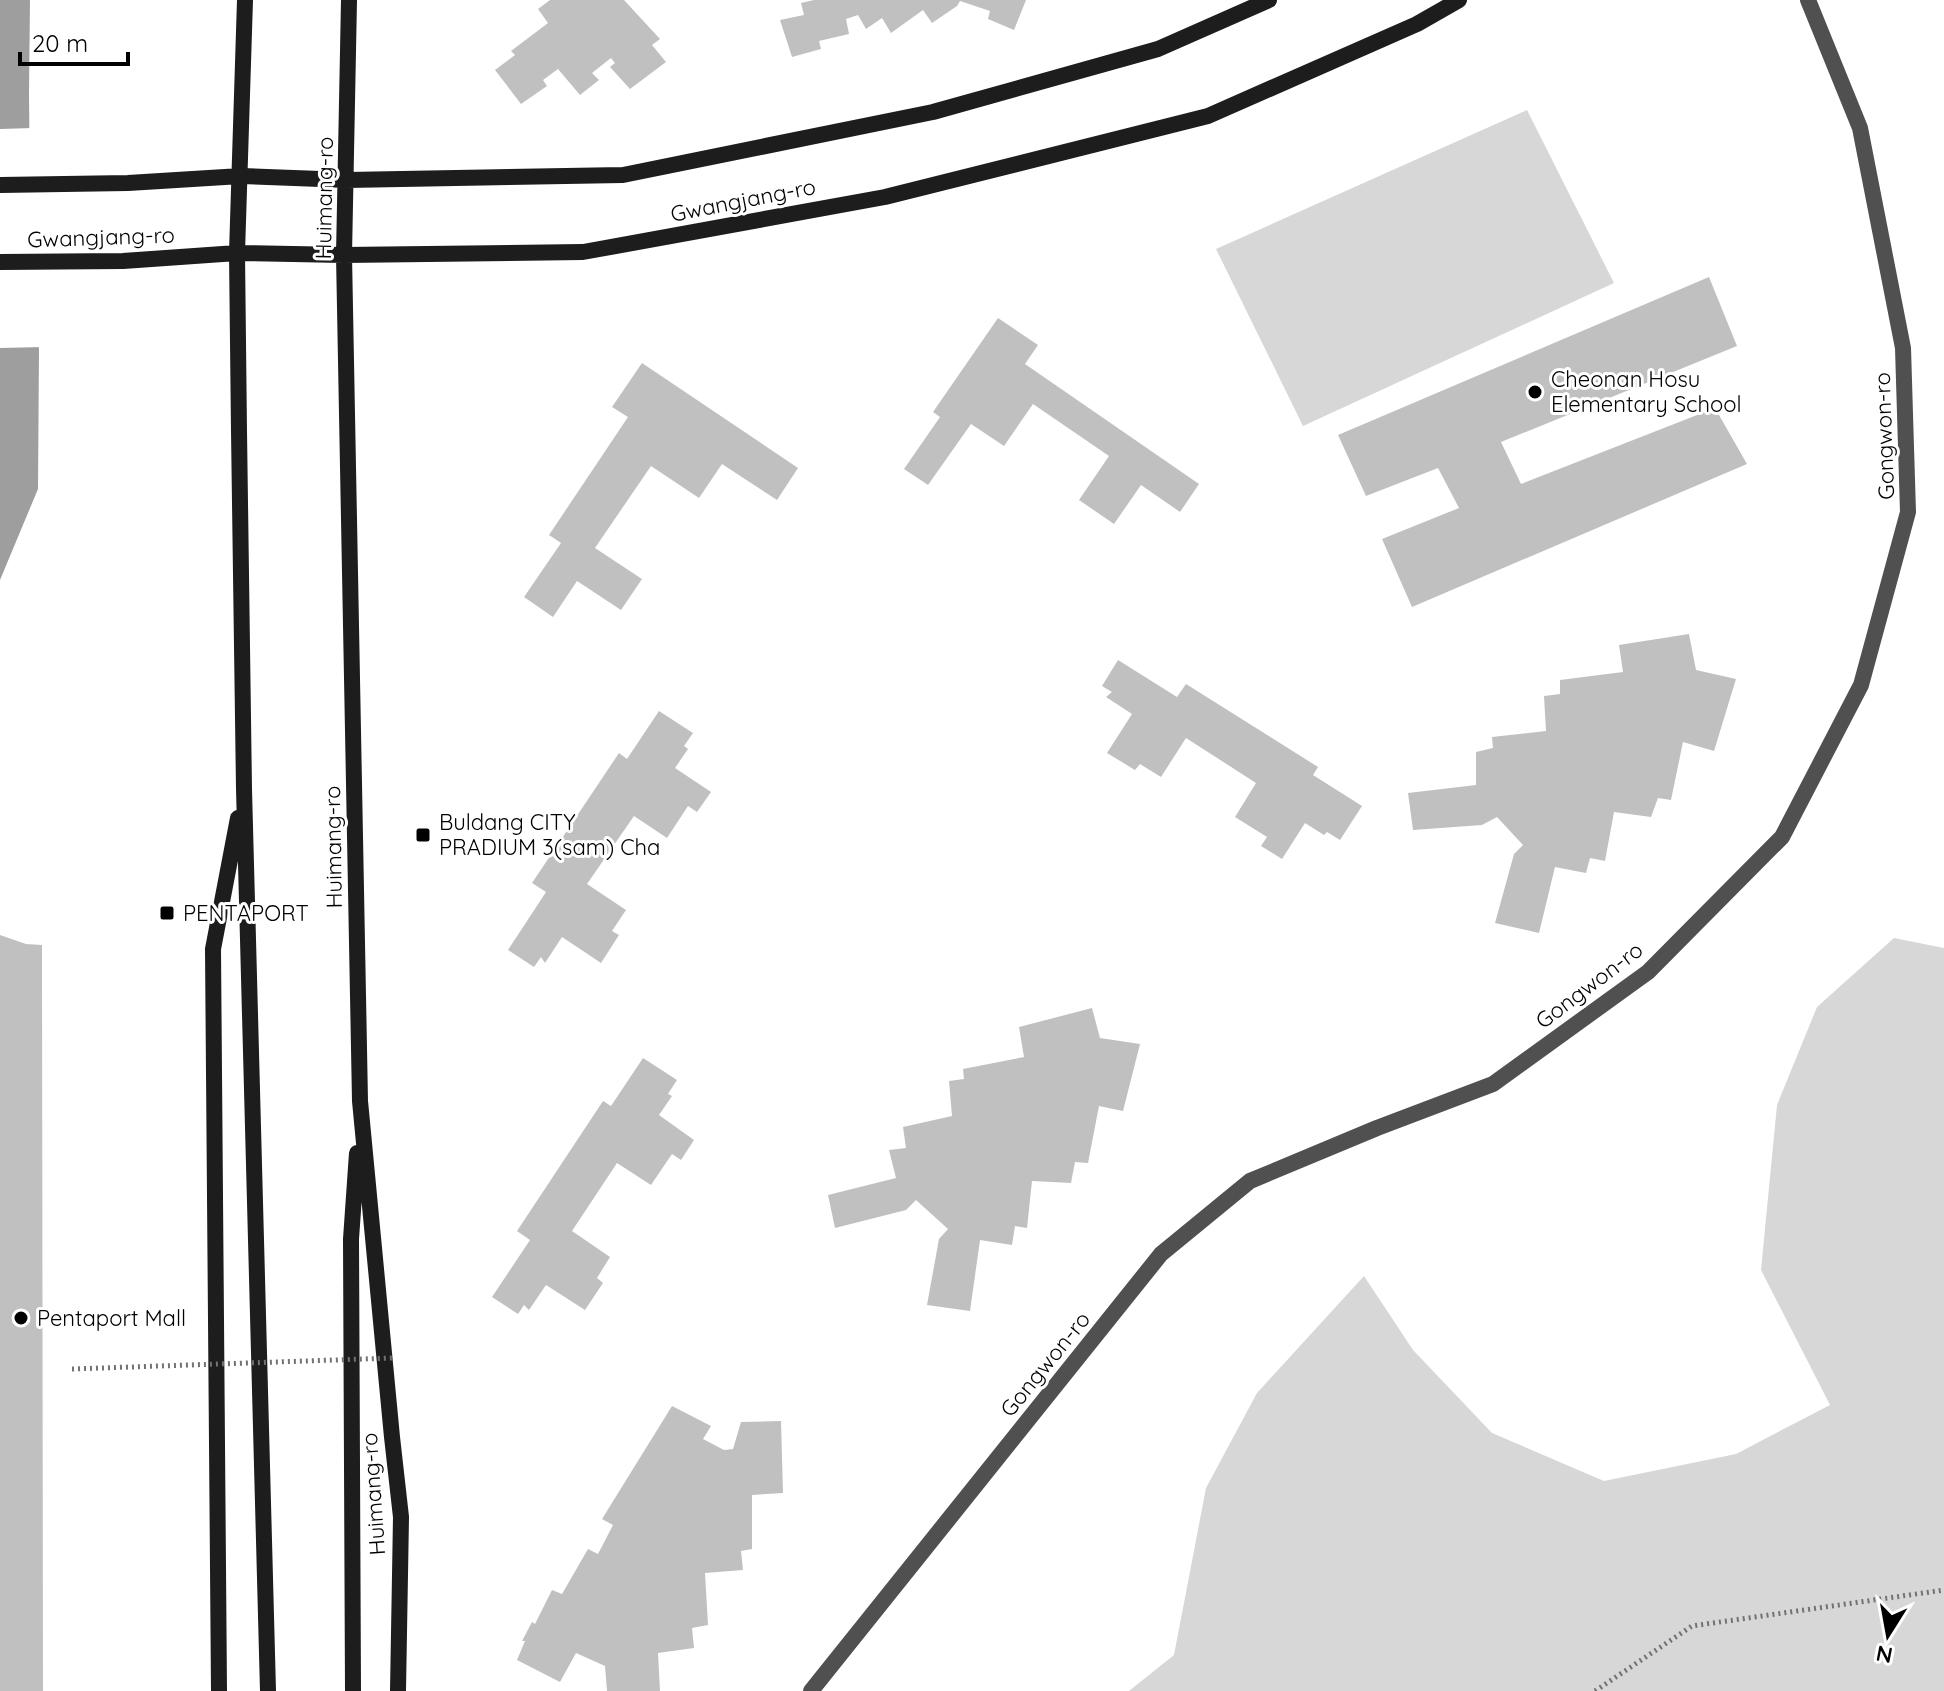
<svg xmlns="http://www.w3.org/2000/svg" width="1944" height="1691" viewBox="0 0 1944 1691" font-family="Quicksand,sans-serif">
  <style>
    .green { fill: #d7d7d7 }
    .water { fill: #9e9e9e }
    .pier { fill: #fff }
    .building { fill: #c0c0c0 }
    .lines { fill: none; stroke-linecap: round; stroke-linejoin: round }
    .path { stroke: #727272; stroke-width: 5; stroke-dasharray: 2 4; stroke-linecap: butt }
    .tertiary { stroke: #505050; stroke-width: 16 }
    .secondary { stroke: #1d1d1d; stroke-width: 16 }
    .path-bridge { stroke: #727272; stroke-width: 5; stroke-dasharray: 2 4; stroke-linecap: butt }
    .poi-dot { fill: #000; stroke: #fff; stroke-width: 3 }
    .labels { text-anchor: middle; dominant-baseline: central; stroke-width: 6; stroke-linejoin: round; paint-order: stroke }
    .street-label { font-size: 22px; fill: #000; stroke: #fff }
    .poi-label { font-size: 22px; fill: #000; stroke: #fff; text-anchor: start }
  </style>
  <rect width="100%" height="100%" fill="#fff"/>
  <path class="green" d="M1527 110 1614 283 1303 426 1216 249Z
    M1894 938 1944 948V1691H1129L1174 1655 1206 1488 1257 1393 1364 1276 1413 1350 1492 1433 1604 1481 1736 1454 1830 1405 1761 1270 1777 1105 1817 1007Z"/>
  <path class="water" d="M0 0H30L29 94 31 298 39 349 38 489 0 580Z"/>
  <path class="pier" d="M33 128 35 298 43 347 0 348V129Z"/>
  <path class="building" d="M550 0H624L660 39 652 45 666 62 630 89 610 67 615 63 611 58 592 73 599 80 580 95 558 69 543 80 547 86 521 104 495 70 515 55 511 51 548 23 538 9Z
    M814 0H1026L1014 30 988 19 990 11 960 1 957 6 932 23 923 10 891 33 882 18 866 29 858 15 846 19 849 34 819 41 821 49 792 57 780 20 804 15 801 3Z
    M1709 277 1737 346 1501 442 1521 484 1715 408 1747 464 1412 607 1382 539 1459 508 1438 468 1366 496 1338 435Z
    M998 318 1038 345 1025 364 1199 484 1180 512 1141 485 1114 524 1079 500 1109 456 1033 404 1004 446 971 424 928 485 904 469 940 417 933 412Z
    M642 363 798 468 777 500 722 464 699 498 651 466 595 548 642 579 621 610 577 581 553 617 524 597 561 543 549 535 628 417 612 407Z
    M1689 634 1696 670 1736 679 1714 751 1683 742 1671 800 1658 798 1651 817 1614 812 1605 861 1590 858 1586 873 1555 867 1539 933 1495 923 1514 854 1523 845 1497 817 1482 825 1413 830 1408 793 1476 785V752L1493 748 1492 737 1546 731 1544 696 1560 694V680L1623 672 1619 645Z
    M1118 660 1177 697 1186 684 1318 767 1313 775 1362 806 1340 840 1327 832 1324 835 1305 823 1282 859 1261 846 1267 837 1235 817 1256 783 1186 738 1161 777 1140 764 1135 770 1107 753 1132 714 1106 697 1112 692 1102 686Z
    M659 711 693 733 684 746 688 749 675 768 711 792 697 812 688 806 667 838 634 816 587 884 626 910 612 931 619 935 601 963 562 937 545 963 541 957 534 967 508 950 546 892 532 883 619 753 627 759Z
    M0 935 26 944 42 945 43 1691H0Z
    M1092 1008 1100 1038 1140 1044 1123 1111 1099 1106 1088 1163 1075 1162 1071 1183 1032 1181 1027 1228 1015 1226 1012 1245 980 1240 970 1311 927 1305 939 1239 948 1229 916 1200 906 1210 835 1228 828 1195 896 1178 889 1150 906 1148 903 1127 952 1116 949 1081 964 1079 963 1069 1024 1057 1019 1027Z
    M643 1058 677 1080 668 1094 672 1096 659 1115 694 1140 681 1160 672 1154 651 1185 617 1163 572 1231 610 1257 597 1278 603 1283 585 1310 546 1285 529 1310 524 1305 518 1314 492 1297 530 1240 517 1231 603 1101 611 1106Z
    M672 1406 711 1426 703 1439 724 1450 733 1449 741 1422 781 1421 783 1493 752 1495V1549L741 1551 743 1570 705 1573 708 1625 692 1628 694 1648 658 1653 660 1691H607L605 1666 576 1653 560 1682 517 1660 525 1641H522L532 1622 535 1624 552 1590 562 1594 588 1549 598 1554 613 1525 602 1519Z"/>
  <g class="lines">
    <path class="path" d="M1595 1691 1692 1626 1944 1590"/>
    <path class="tertiary" d="M811 1691 1161 1254 1250 1181 1377 1128 1493 1084 1648 972 1782 837 1861 685 1908 512 1903 348 1860 128 1808 0"/>
    <path class="secondary" d="M245 0 237 253 239 431 244 789 268 1691
      M349 0 344 255 360 1101 392 1437 401 1517 398 1691
      M0 185 128 183 241 176 347 180 623 175 933 112 1158 49 1269 0
      M0 262 123 261 237 253 344 255 583 252 885 197 1208 116 1417 24 1459 0
      M219 1691 213 949 238 818
      M353 1691 351 1239 357 1153"/>
    <path class="path-bridge" d="M72 1369 393 1358"/>
  </g>
  <g class="poi-dot">
    <circle cx="1535" cy="392" r="8"/>
    <rect x="415" y="827" width="16" height="16" rx="4"/>
    <rect x="159" y="905" width="16" height="16" rx="4"/>
    <circle cx="21" cy="1318" r="8"/>
  </g>
  <g class="labels">
    <g class="street-label">
      <text transform="translate(324 198) rotate(-89)">Huimang-ro</text>
      <text transform="translate(743 200) rotate(-11)">Gwangjang-ro</text>
      <text transform="translate(101 237) rotate(-2)">Gwangjang-ro</text>
      <text transform="translate(1884 436) rotate(-92)">Gongwon-ro</text>
      <text transform="translate(333 847) rotate(-91)">Huimang-ro</text>
      <text transform="translate(1589 985) rotate(-37)">Gongwon-ro</text>
      <text transform="translate(1045 1364) rotate(-51)">Gongwon-ro</text>
      <text transform="translate(373 1494) rotate(-94)">Huimang-ro</text>
    </g>
    <g class="poi-label">
      <text x="1551" y="379">Cheonan Hosu<tspan x="1551" dy="25">Elementary School</tspan></text>
      <text x="439" y="822">Buldang CITY<tspan x="439" dy="25">PRADIUM 3(sam) Cha</tspan></text>
      <text x="183" y="913">PENTAPORT</text>
      <text x="37" y="1318">Pentaport Mall</text>
    </g>
  </g>
  <g transform="translate(1888 1635) rotate(191)" stroke="#ffffff" stroke-width="6" paint-order="stroke">
  <path d="M0-6L14 30L0 20L-14 30Z" fill="#000000"/>
  <text y="-12" font-size="22" font-weight="bold" text-anchor="middle" fill="#000000">N</text>
  </g>
  <path d="M20 52v12h108v-12" fill="none" stroke="#000000" stroke-width="4"/>
  <text x="32" y="52" font-size="24" fill="#000000" stroke="#ffffff" stroke-width="6" paint-order="stroke">20 m</text>
</svg>
